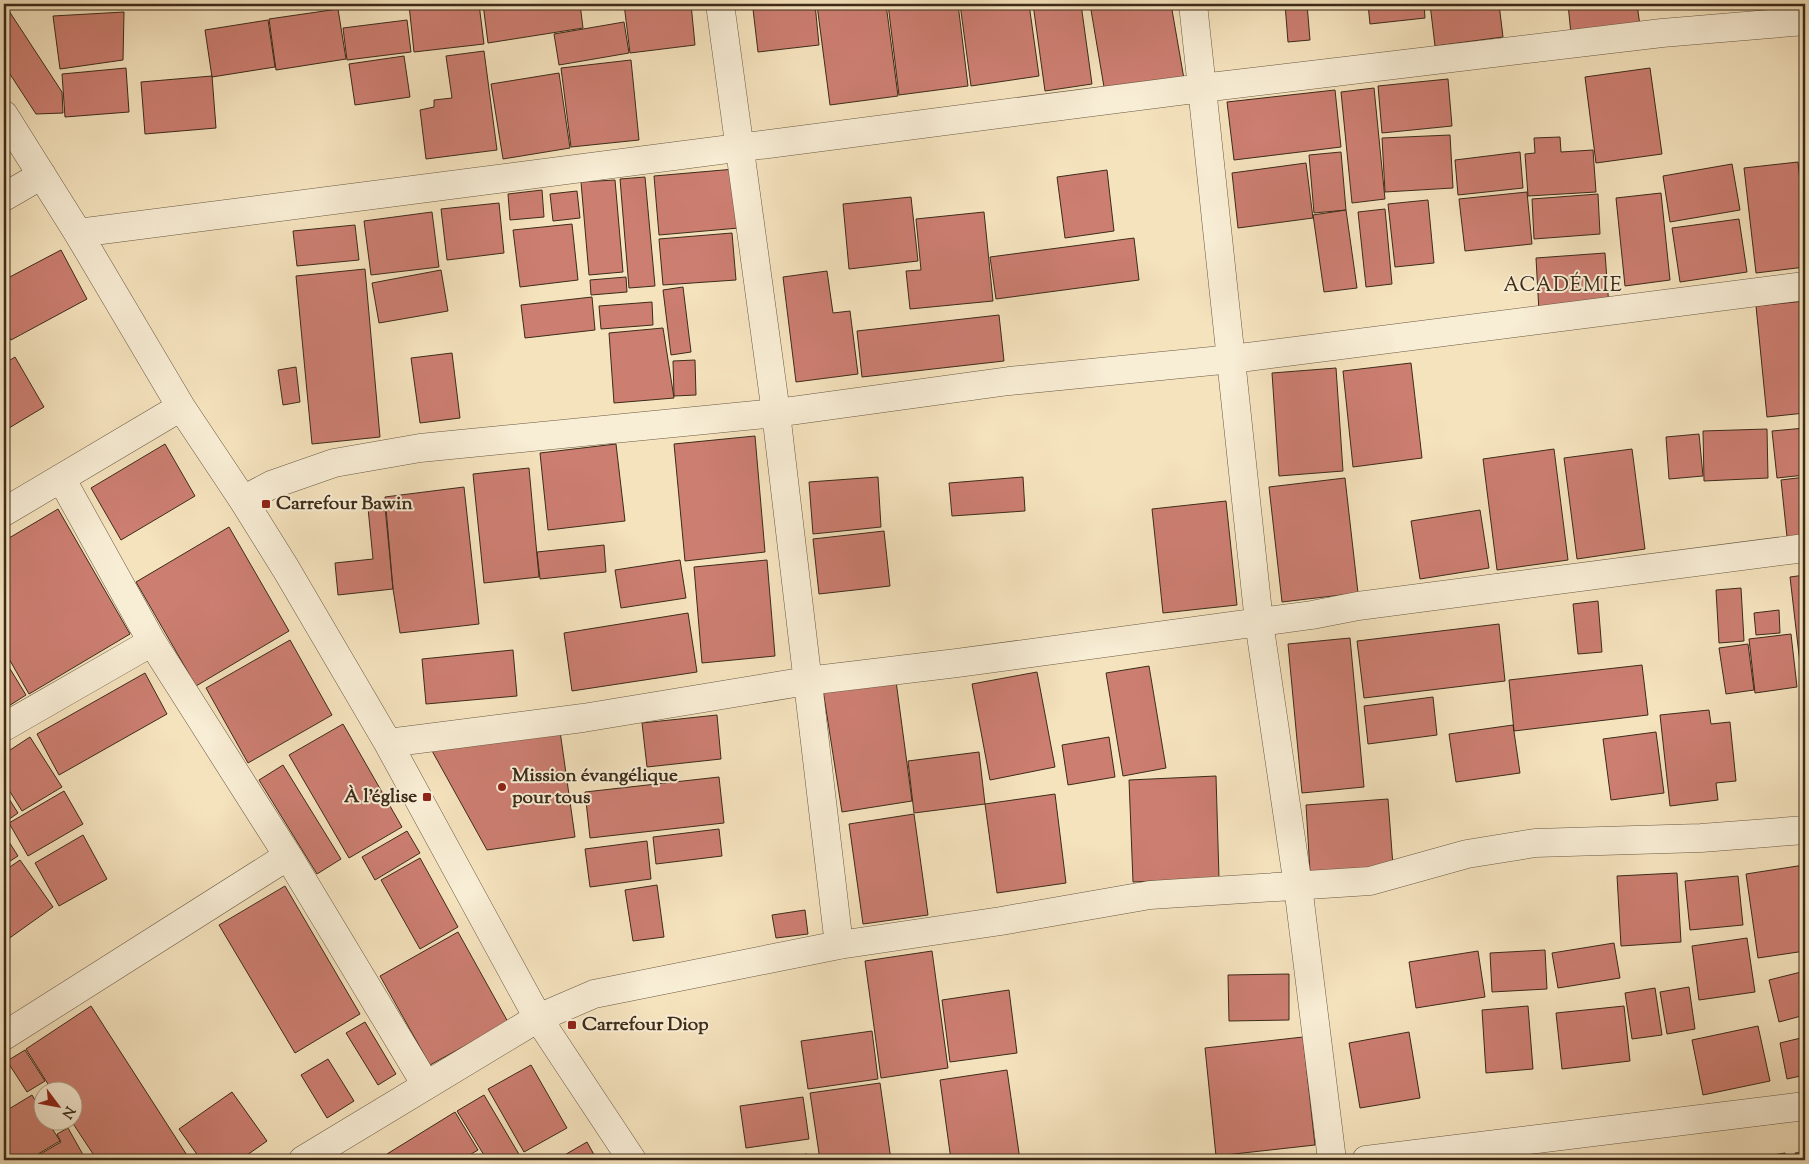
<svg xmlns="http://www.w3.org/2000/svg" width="1809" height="1164" viewBox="0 0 1809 1164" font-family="'Sorts Mill Goudy',serif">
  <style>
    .building { fill: #cc7e71; stroke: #3c2b19 }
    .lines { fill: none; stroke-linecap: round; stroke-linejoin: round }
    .street-casing { stroke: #6a5942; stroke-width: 29 }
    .street { stroke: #f8edd5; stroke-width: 28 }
    .poi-dot { fill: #8f2418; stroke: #f8edd5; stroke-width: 2 }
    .labels { text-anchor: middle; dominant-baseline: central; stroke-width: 4; stroke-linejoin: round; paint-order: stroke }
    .poi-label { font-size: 19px; font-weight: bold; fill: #3c2b19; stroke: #f8edd5; text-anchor: start }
    .neighbourhood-label { font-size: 20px; letter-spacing: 1px; fill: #3c2b19; stroke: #f8edd5 }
  </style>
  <rect width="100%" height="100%" fill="#f5e3be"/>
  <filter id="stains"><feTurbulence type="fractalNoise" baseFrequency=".004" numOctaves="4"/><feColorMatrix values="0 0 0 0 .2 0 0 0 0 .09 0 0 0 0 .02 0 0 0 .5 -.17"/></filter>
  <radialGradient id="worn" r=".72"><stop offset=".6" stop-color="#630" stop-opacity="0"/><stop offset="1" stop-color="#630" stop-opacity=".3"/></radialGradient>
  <path class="building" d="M479 4 484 44 414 52 409 5Z
    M483 4H580L583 28 488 43Z
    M624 4H691L695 45 630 53Z
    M796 4H815L819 45 758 52 753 9Z
    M886 4 898 96 830 105 817 5Z
    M888 4H958L968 86 899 95Z
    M960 4H1029L1039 76 971 86Z
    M1033 4H1081L1092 84 1045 91Z
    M1090 4H1171L1184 79 1105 93Z
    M1285 4H1307L1310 40 1288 42Z
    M1368 4H1424L1425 18 1370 24Z
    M1430 4H1499L1503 37 1435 46Z
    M1568 4H1637L1640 26 1571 34Z
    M338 9 346 59 276 70 269 19Z
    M9 11 62 92 63 113 36 114 4 65V12Z
    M124 12 123 60 60 69 53 16Z
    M268 20 275 67 212 77 205 30Z
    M407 20 411 52 347 60 343 28Z
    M624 22 629 53 559 65 554 34Z
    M484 51 497 150 426 159 420 110 434 107V100L452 98 446 56Z
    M404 56 410 97 355 105 349 64Z
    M631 60 639 140 571 147 561 68Z
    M126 68 129 112 65 117 62 74Z
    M1650 68 1662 154 1596 163 1585 77Z
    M559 73 570 148 503 159 491 84Z
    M212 76 216 128 145 134 141 82Z
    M1448 79 1452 126 1382 133 1378 86Z
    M1374 88 1385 199 1352 203 1341 92Z
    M1335 90 1341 147 1234 160 1227 102Z
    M1450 135 1453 188 1385 192 1382 138Z
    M1560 137 1561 152 1593 150 1596 192 1528 196 1525 154 1535 153 1534 138Z
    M1341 152 1346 210 1314 213 1309 155Z
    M1520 152 1523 188 1458 195 1455 160Z
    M1798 162 1805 229V267L1756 273 1744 168Z
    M1306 163 1313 218 1238 228 1232 173Z
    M1732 164 1740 210 1670 222 1663 176Z
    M735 169 739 228 659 235 654 176Z
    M1107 170 1114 231 1065 238 1057 177Z
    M645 177 655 286 629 288 620 179Z
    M615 180 623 272 589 275 581 182Z
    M542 190 544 217 510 220 508 194Z
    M577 191 580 218 553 221 550 194Z
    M1527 192 1532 244 1465 251 1459 199Z
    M1661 193 1670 280 1625 286 1616 198Z
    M1598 194 1600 234 1534 239 1532 199Z
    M911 197 918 261 849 269 843 204Z
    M1428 200 1434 263 1395 267 1388 204Z
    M499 203 504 253 447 260 441 209Z
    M1385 209 1392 284 1366 287 1358 212Z
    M1346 210 1357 288 1324 292 1313 215Z
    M432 212 439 267 371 275 364 221Z
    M984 212 993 301 910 309 906 271 921 270 916 219Z
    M1739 219 1747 272 1680 282 1672 228Z
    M572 224 578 280 520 287 513 230Z
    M355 225 359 260 297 266 293 231Z
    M732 233 736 280 663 285 659 239Z
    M1134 238 1139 280 996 299 990 257Z
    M61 250 87 299 11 340 4 328V280Z
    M1605 253 1609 307 1539 312 1536 258Z
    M365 269 380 437 312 444 296 276Z
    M441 270 448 311 379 323 372 283Z
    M827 271 833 313 850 311 858 374 796 382 783 277Z
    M626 277 627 292 591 295 590 280Z
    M683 287 691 352 671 355 663 290Z
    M592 297 595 330 525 338 521 305Z
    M1805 301V413L1767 417 1756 306Z
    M652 302 653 325 601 329 599 306Z
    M999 315 1004 361 862 377 857 331Z
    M663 328 674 398 614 403 609 333Z
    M452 353 460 418 420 423 411 358Z
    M15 357 44 407 4 431V364Z
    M695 360 696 395 674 396 673 361Z
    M1411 363 1422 458 1353 467 1343 371Z
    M296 367 300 402 283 405 278 370Z
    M1336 368 1343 471 1279 476 1272 373Z
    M1805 428V475L1777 478 1772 431Z
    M1767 429 1768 478 1704 481 1703 431Z
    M1699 434 1703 476 1669 479 1666 437Z
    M755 436 765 552 685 561 674 444Z
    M165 444 195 496 121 540 91 488Z
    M616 444 625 521 548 530 540 453Z
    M1554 449 1568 560 1497 570 1483 459Z
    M1632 449 1645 549 1577 559 1564 458Z
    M529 468 539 577 484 583 473 474Z
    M878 477 881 527 813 534 809 482Z
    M1023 477 1025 511 952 516 949 483Z
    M1805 477V535L1787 537 1781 480Z
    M1345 478 1358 593 1282 602 1269 487Z
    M464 487 479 624 400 633 393 589 385 497Z
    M1226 501 1237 605 1163 613 1152 509Z
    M385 507 393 589 338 595 335 563 373 559 368 508Z
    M58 509 130 634 29 694 4 650V541Z
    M1480 510 1489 568 1420 579 1411 521Z
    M229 527 289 631 196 686 136 582Z
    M884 531 890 586 819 594 813 539Z
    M604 545 606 572 540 579 537 552Z
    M680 560 686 598 621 608 615 570Z
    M767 560 775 656 702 663 694 567Z
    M1805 575V688L1803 689 1790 577Z
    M1741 588 1744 641 1719 643 1716 590Z
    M1598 601 1602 652 1578 654 1573 604Z
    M1779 610 1780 633 1756 635 1754 613Z
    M688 613 697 672 572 691 564 633Z
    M1499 624 1505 681 1364 698 1357 641Z
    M1791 634 1797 687 1755 693 1749 639Z
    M1350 638 1364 787 1302 793 1288 644Z
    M290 640 332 715 248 763 206 688Z
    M1748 644 1754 690 1726 694 1719 648Z
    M513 650 517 696 426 704 422 659Z
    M4 659 26 695 4 709Z
    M1642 665 1648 715 1514 731 1509 680Z
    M1149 666 1166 768 1123 776 1106 673Z
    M1037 672 1055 767 990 780 972 684Z
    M145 673 167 714 59 775 37 734Z
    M896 681 912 801 842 812 823 690Z
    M1433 697 1437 735 1368 744 1364 706Z
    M1709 710 1711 724 1730 722 1736 781 1716 783 1718 800 1670 806 1660 715Z
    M717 715 721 759 647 767 642 723Z
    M343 724 402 827 349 858 289 755Z
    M1513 725 1520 773 1456 782 1449 734Z
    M560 731 575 837 487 850 431 749Z
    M1656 732 1664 793 1611 800 1603 739Z
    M30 737 62 787 22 811 4 782V754Z
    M1109 737 1115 777 1068 785 1062 745Z
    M979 752 985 804 914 813 908 761Z
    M283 765 341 859 317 874 259 780Z
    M1216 776 1219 878 1133 882 1129 780Z
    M719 777 724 823 590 838 585 792Z
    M4 791 18 813 5 822 4 821Z
    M64 791 83 824 28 856 9 823Z
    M1055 794 1066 883 997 893 985 804Z
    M1388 799 1393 866 1310 872 1306 805Z
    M914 814 928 915 863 924 849 824Z
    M719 829 722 856 656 864 653 837Z
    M407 831 420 853 375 880 362 857Z
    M4 834 18 856 4 865Z
    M83 835 107 879 59 906 35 863Z
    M647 841 651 879 590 887 585 849Z
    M420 858 458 927 420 949 381 880Z
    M20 860 53 907 4 942V871Z
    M1804 865 1805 951 1758 958 1746 874Z
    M1677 873 1681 942 1621 946 1617 876Z
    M1738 876 1743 925 1690 930 1685 881Z
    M657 885 664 937 633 941 625 890Z
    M285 886 360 1014 295 1053 219 925Z
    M805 910 808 934 776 938 772 915Z
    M458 932 508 1022 430 1065 380 976Z
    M1747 938 1755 992 1699 1000 1692 946Z
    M1614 943 1620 978 1558 988 1552 953Z
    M1545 950 1547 989 1492 992 1490 953Z
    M932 951 948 1068 881 1078 865 961Z
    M1478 951 1485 997 1416 1008 1409 962Z
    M1805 971V1015L1779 1022 1769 980Z
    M1289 974V1020L1229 1021 1228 975Z
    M1689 987 1695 1029 1667 1034 1660 992Z
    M1655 988 1662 1035 1632 1039 1625 993Z
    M1009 990 1017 1053 950 1062 942 1000Z
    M91 1006 190 1160H97L72 1122V1092H53L26 1049Z
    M1528 1006 1533 1069 1486 1073 1482 1010Z
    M1624 1006 1630 1061 1562 1069 1556 1013Z
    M365 1022 396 1074 378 1085 346 1033Z
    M1758 1026 1770 1081 1703 1095 1692 1040Z
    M872 1031 878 1079 808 1089 801 1041Z
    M1409 1032 1420 1098 1360 1108 1349 1043Z
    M1303 1037 1315 1145 1216 1156 1205 1048Z
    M1805 1037V1075L1787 1079 1780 1043Z
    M25 1050 45 1081 27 1092 7 1061Z
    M328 1059 354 1101 327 1118 301 1075Z
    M531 1065 567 1128 524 1152 488 1089Z
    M1007 1070 1020 1160H951L940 1080Z
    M880 1083 891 1160H820L810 1093Z
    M232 1092 267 1141 240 1160H201L179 1129Z
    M32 1095 42 1112V1122H48L60 1141 28 1160H4V1112Z
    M484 1095 520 1156 514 1160H487L457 1111Z
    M803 1097 809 1139 746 1148 740 1106Z
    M455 1112 478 1150 461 1160H391L387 1154Z
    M68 1128 86 1160H39L37 1156 61 1142 57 1134Z
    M587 1142 597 1160H556Z
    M1805 1152V1160H1796L1795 1153Z
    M1785 1153 1786 1160H1754V1158Z
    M481 1154 485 1160H471Z
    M807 1154 808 1160H774Z
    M1747 1156 1748 1160H1721Z"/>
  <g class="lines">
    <g class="street-casing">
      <path id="street" d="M720 4 776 413 839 945
        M1193 4 1259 622 1298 886 1332 1160
        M4 115 78 233 181 407 243 500 286 569 388 743 538 1018 632 1160
        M4 197 42 175
        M78 233 1202 88 1662 33 1805 21
        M61 478 152 642 288 856 426 1085
        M243 500 271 485 334 463 420 448 776 413 1009 381 1232 359 1805 286
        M4 512 181 407
        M4 727 152 642
        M388 743 583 718 807 681 957 663 1312 615 1358 606 1805 548
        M4 1036 288 856
        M303 1160 538 1018 594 994 839 945 1001 921 1150 895 1370 881 1467 854 1535 843 1701 838 1805 830
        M1366 1160 1805 1106"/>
    </g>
    <use href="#street" class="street"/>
  </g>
  <g class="poi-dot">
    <rect x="261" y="499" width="10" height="10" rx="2.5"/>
    <circle cx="502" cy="787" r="5"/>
    <rect x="422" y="792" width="10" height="10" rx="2.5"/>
    <rect x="567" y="1020" width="10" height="10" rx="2.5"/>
  </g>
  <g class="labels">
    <g class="poi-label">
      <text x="276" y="504">Carrefour Bawin</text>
      <text x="512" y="776">Mission évangélique<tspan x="512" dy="22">pour tous</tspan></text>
      <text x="417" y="797" text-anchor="end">À l'église</text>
      <text x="582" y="1025">Carrefour Diop</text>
    </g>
    <g class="neighbourhood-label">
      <text x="1563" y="286">ACADÉMIE</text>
    </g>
  </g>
  <rect width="1809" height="1164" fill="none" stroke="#f5e3be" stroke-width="20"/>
  <rect x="5" y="5" width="1799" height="1154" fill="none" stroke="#3c2b19" stroke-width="2.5"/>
  <rect x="10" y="10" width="1789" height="1144" fill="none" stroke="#3c2b19"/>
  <g transform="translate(58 1106) rotate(122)"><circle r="24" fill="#f8edd5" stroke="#ad9f8a"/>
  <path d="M0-4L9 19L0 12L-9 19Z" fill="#8f2418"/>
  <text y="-8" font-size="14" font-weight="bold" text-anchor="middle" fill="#3c2b19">N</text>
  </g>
  <rect width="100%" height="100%" filter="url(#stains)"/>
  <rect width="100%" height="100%" fill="url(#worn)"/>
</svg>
